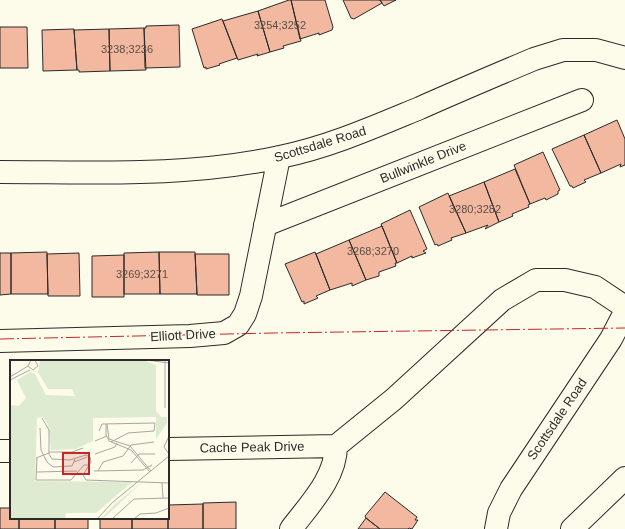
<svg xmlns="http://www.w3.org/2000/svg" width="625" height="529" viewBox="0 0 625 529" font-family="Helvetica,sans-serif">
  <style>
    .building { fill: #f2b8a0; stroke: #2b2b2b }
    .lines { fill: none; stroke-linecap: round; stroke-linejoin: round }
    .minor-casing { stroke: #2b2b2b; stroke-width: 24 }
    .minor { stroke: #fdfbea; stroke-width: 22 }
    .power { stroke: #c62828; stroke-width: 1; stroke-dasharray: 14 3 2 3; stroke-linecap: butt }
    .labels { text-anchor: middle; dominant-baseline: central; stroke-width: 3; stroke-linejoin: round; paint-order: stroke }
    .number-label { font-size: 11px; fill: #5d4e48 }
    .street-label { font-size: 13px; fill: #2b2b2b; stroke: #fdfbea }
    .inset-road { fill: none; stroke: #a9a89e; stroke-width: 1 }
    .view { fill: #c62828; fill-opacity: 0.15; stroke: #c62828; stroke-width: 2 }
    .inset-edge { fill: none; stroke: #2b2b2b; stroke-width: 2 }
  </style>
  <rect width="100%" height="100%" fill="#fdfbea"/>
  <path class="building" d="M289 0H291L301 41 283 46 284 48 270 52 258 11Z
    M291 0H325L333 27 332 30 319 35V33L300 39Z
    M343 0H380L382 3 354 19 351 18Z
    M380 0H396L384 6Z
    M258 11 270 52 257 56 258 54 238 60 223 21Z
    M222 19 237 58 219 64 220 65 206 69V67L204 68 192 29Z
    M179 25 180 67 145 68 144 28H146V26Z
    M0 27H27L28 68H0Z
    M144 28 146 70 110 71 109 29Z
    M74 29 77 70 43 71 42 30Z
    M109 29 110 71 79 72V70H77L74 30Z
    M617 120 625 139V165L620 167 621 164 601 173 584 135Z
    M584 135 601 173 584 180 586 182 573 188 572 186H570L552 149Z
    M543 152 560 190 558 191V194L546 200 545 198 530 204 514 165Z
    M515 169 530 204 528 205 529 207 512 214 513 216 499 222 484 182Z
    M484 182 499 222 485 229 488 225 466 233 449 196Z
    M448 193 466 233 451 238 452 240 438 246 437 244 435 245 419 207Z
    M410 210 427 249 423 251 426 253 412 258V256L397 263 381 224Z
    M382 226 397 263H395L396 266 379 272V276L366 280 349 240Z
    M349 240 366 280 352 286V283L330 290 316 254Z
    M47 252 48 294H11V253Z
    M159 252 160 294H124V253Z
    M159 252H195L197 294H160Z
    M315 252 330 290 316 296 318 298 304 304V301L302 302 285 264Z
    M0 253H11V294L0 295Z
    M79 253 80 296H48L47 254Z
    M195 254H229V295H197Z
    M124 255V297H92V256Z
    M385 492 417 517 415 520H418L412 529 409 528 408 529H380L366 518 365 516Z
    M236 502V529H203V503Z
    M203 504V529H168V505Z
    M0 508H11V518H19V529H0Z
    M19 518H55V529H19Z
    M55 518H88V529H55Z
    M100 518H132V529H100Z
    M132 518H168V529H132Z
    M366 518 380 529H358Z"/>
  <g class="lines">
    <g class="minor-casing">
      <path id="minor" d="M0 172C93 172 189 177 280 157 329 147 374 127 420 108 458 91 496 75 534 59L563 50H596L625 58
        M265 225 582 100
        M0 341 190 336 224 333 238 325 245 314 251 296 279 157
        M336 446 394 399 502 300 536 280H565L595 287 625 307
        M168 449 336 446
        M0 451H11
        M291 529C309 505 336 478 336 446
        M496 529 499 513 511 489 611 339 625 312
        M572 529 625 478"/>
    </g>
    <use href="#minor" class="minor"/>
    <path class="power" d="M0 339 273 333 625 328"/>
  </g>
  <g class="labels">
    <g class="number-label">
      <text x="280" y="25">3254;3252</text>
      <text x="127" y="49">3238;3236</text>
      <text x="475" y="209">3280;3282</text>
      <text x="373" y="251">3268;3270</text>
      <text x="142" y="274">3269;3271</text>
    </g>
    <g class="street-label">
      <text transform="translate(320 144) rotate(-17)">Scottsdale Road</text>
      <text transform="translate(423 162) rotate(-22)">Bullwinkle Drive</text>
      <text transform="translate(183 335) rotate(-3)">Elliott Drive</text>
      <text transform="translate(557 419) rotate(-56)">Scottsdale Road</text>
      <text transform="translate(252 447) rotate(-1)">Cache Peak Drive</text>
    </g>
  </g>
  <g transform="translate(10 360)">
    <rect width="159" height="159" fill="#fdfbea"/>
    <path d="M30 0H133L146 5V51L151 57H157V63L146 79V57L83 58V81L66 89 41 90 38 64 33 57 27 58 25 121 122 122 86 153H56L55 159H0V45L9 46 16 38 7 20 20 12 25 14 36 35 65 36 62 29H38L28 12ZM131 123 94 158 91 159 104 145Z" fill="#deebd1"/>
    <path class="inset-road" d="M21 0 18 6 23 10 28 6 25 0M136 0 159 3M155 0V48M0 17 18 6M0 20 20 10M32 58 39 70V94L42 99 60 100 76 95 80 97 81 102 73 115 76 120 159 123M96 64V75L99 81 121 90 140 112M97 64 99 79 120 86 141 111M30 68 31 90 37 102 43 107 62 106 65 99M89 71 92 64 145 63 144 71 118 73 101 82M159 76 154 87 159 94M85 81 97 76M39 92H62L73 88M85 94 105 87 107 83M26 98 39 93M27 98 26 120H61L74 105H79M64 102 77 97M121 103 129 94H145M84 111 133 110 142 105M88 111 93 102 113 96 121 85 144 82M27 112 67 111M152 123 153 138M87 159 103 142 159 96M102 159 124 139 159 138M124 159 130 154 146 153 159 148"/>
    <path class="view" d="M53 93H79V114H53Z"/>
    <rect width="159" height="159" class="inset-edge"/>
  </g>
</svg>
